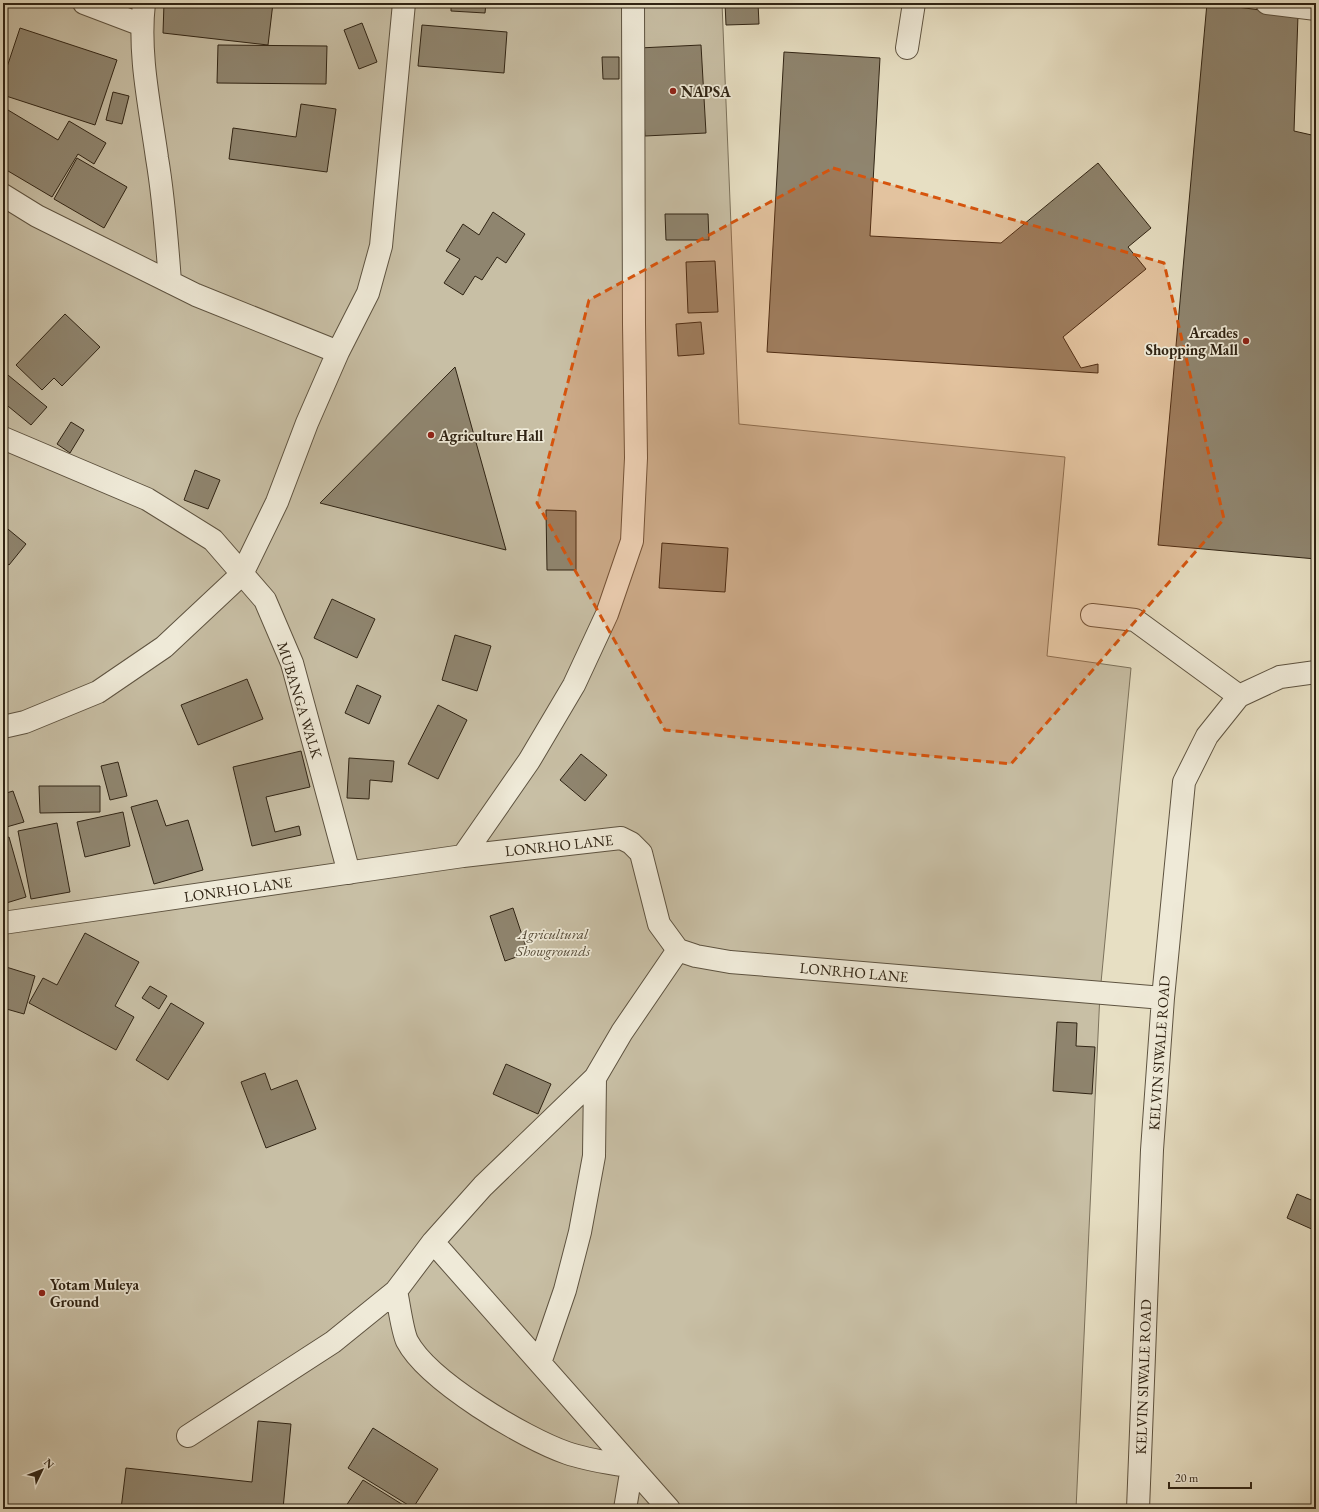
<svg xmlns="http://www.w3.org/2000/svg" width="1319" height="1512" viewBox="0 0 1319 1512" font-family="'EB Garamond',serif">
  <style>
    .green { fill: #c8bfa5; stroke: #7c725c }
    .building { fill: #8f856f; stroke: #302414 }
    .lines { fill: none; stroke-linecap: round; stroke-linejoin: round }
    .minor-casing { stroke: #5e5340; stroke-width: 24 }
    .minor { stroke: #efead8; stroke-width: 22 }
    .marked { fill: #d6540d; fill-opacity: 0.2; stroke: #d6540d; stroke-width: 3; stroke-dasharray: 8 5; stroke-linejoin: round }
    .poi-dot { fill: #8f2418; stroke: #efead8; stroke-width: 1.5 }
    .labels { text-anchor: middle; dominant-baseline: central; stroke-width: 3.5; stroke-linejoin: round; paint-order: stroke }
    .poi-label { font-size: 15px; font-weight: bold; fill: #302414; stroke: #efead8; text-anchor: start }
    .street-label { font-size: 15px; fill: #302414; stroke: #efead8 }
    .park-label { font-size: 15px; font-style: italic; fill: #564b38; stroke: #efead8 }
  </style>
  <rect width="100%" height="100%" fill="#e7dfc3"/>
  <filter id="stains"><feTurbulence type="fractalNoise" baseFrequency=".005" numOctaves="4"/><feColorMatrix values="0 0 0 0 .2 0 0 0 0 .09 0 0 0 0 .02 0 0 0 .5 -.17"/></filter>
  <radialGradient id="worn" r=".72"><stop offset=".6" stop-color="#630" stop-opacity="0"/><stop offset="1" stop-color="#630" stop-opacity=".3"/></radialGradient>
  <path class="green" d="M3 3H722L739 424 1065 457 1047 656 1131 668 1100 993 1076 1509H3Z"/>
  <path class="building" d="M164 3H273L268 45 163 33Z
    M451 3H486L485 13 451 11Z
    M725 3H758L759 24 726 25Z
    M1207 3 1298 15 1294 131 1316 136V559L1158 545Z
    M362 23 377 62 359 69 344 30Z
    M422 25 507 32 504 73 418 66Z
    M20 28 117 60 95 125 3 95V79Z
    M218 45 327 46 326 84 217 83Z
    M701 45 706 133 645 136 639 48Z
    M784 52 880 58 870 236 1001 243 1098 163 1151 228 1128 247 1146 269 1063 337 1081 368 1098 364V373L767 352Z
    M602 57H619V79H603Z
    M113 92 129 96 122 124 106 120Z
    M301 104 336 109 327 172 229 159 233 128 296 137Z
    M3 107 58 140 69 121 106 143 94 164 78 154 52 197 3 168Z
    M77 158 127 187 104 228 54 199Z
    M493 212 525 234 506 263 497 257 482 280 475 276 463 295 444 283 460 259 446 251 463 224 479 235Z
    M665 214H708L709 240H666Z
    M715 261 718 312 688 313 686 262Z
    M65 314 100 347 62 386 54 378 42 390 16 365Z
    M701 322 704 354 678 356 676 324Z
    M455 367 506 550 320 503Z
    M3 371 47 407 31 425 3 402Z
    M71 422 84 430 70 453 57 444Z
    M195 470 220 480 208 509 184 500Z
    M546 510 576 511V570H547Z
    M3 525 26 544 9 565 3 561Z
    M662 543 728 548 725 592 659 588Z
    M332 599 375 619 357 658 314 638Z
    M455 635 491 646 477 691 442 680Z
    M247 679 263 719 198 745 181 705Z
    M357 685 381 696 369 724 345 713Z
    M438 705 467 720 438 779 408 764Z
    M301 751 310 787 266 797 275 832 299 826 301 835 252 846 233 767Z
    M581 754 607 775 585 801 560 780Z
    M349 758 394 761 392 782 370 780 369 799 347 798Z
    M118 762 127 796 110 800 101 766Z
    M39 786H100V812L40 813Z
    M13 791 24 822 3 828V794Z
    M157 800 166 826 188 820 203 870 154 884 131 807Z
    M123 812 130 846 85 857 77 822Z
    M57 823 70 892 31 899 18 831Z
    M9 837 26 897 3 904V839Z
    M513 908 528 953 505 961 490 916Z
    M85 933 139 962 115 1006 134 1017 116 1050 29 1003 43 978 57 985Z
    M3 966 35 976 24 1014 3 1008Z
    M150 986 167 996 159 1009 142 998Z
    M171 1003 204 1023 168 1080 136 1060Z
    M1057 1022 1077 1023 1076 1046 1095 1047 1092 1094 1053 1091Z
    M506 1064 551 1084 538 1114 493 1094Z
    M265 1073 271 1090 297 1080 316 1129 266 1148 241 1082Z
    M1297 1194 1316 1202V1231L1287 1218Z
    M258 1421 291 1424 283 1509H121L126 1468 252 1482Z
    M373 1428 438 1469 413 1508 348 1468Z
    M363 1480 408 1508V1509H344Z"/>
  <g class="lines">
    <g class="minor-casing">
      <path id="minor" d="M84 3 142 25
        M144 3C138 54 150 107 157 158 164 199 167 241 170 282
        M1267 3 1316 9
        M907 48 914 3
        M3 195 37 216 196 295 338 352
        M3 438 147 499 213 540 265 600 292 663 349 873
        M1092 615 1135 620 1239 696
        M3 727 25 722 98 692 164 647 242 574 277 502 307 423 338 352 368 293 381 246 404 3
        M463 856 529 761 574 685 607 614 632 541 636 458 634 324 633 3
        M3 923 463 856 621 838 631 843 641 853 659 924 678 950 696 956 730 962 1163 998
        M433 1242 669 1509
        M396 1291C399 1304 402 1330 407 1341 428 1381 524 1438 567 1453 587 1460 611 1463 632 1467L625 1509
        M540 1363 565 1290 580 1232 594 1156 595 1078 622 1032 678 950
        M188 1436 333 1342 396 1291 433 1242 483 1186 595 1078
        M1138 1509 1152 1150 1163 998 1184 782 1207 736 1239 696 1280 677 1316 672"/>
    </g>
    <use href="#minor" class="minor"/>
  </g>
  <path class="marked" d="M833 168 1164 263 1224 519 1011 764 665 730 537 503 589 300Z"/>
  <g class="poi-dot">
    <circle cx="673" cy="91" r="4"/>
    <circle cx="1246" cy="341" r="4"/>
    <circle cx="431" cy="435" r="4"/>
    <circle cx="42" cy="1293" r="4"/>
  </g>
  <g class="labels">
    <g class="poi-label">
      <text x="681" y="91">NAPSA</text>
      <text x="1238" y="332" text-anchor="end">Arcades<tspan x="1238" dy="17">Shopping Mall</tspan></text>
      <text x="439" y="435">Agriculture Hall</text>
      <text x="50" y="1284">Yotam Muleya<tspan x="50" dy="17">Ground</tspan></text>
    </g>
    <g class="street-label">
      <text transform="translate(300 700) rotate(73)">MUBANGA WALK</text>
      <text transform="translate(559 845) rotate(-6)">LONRHO LANE</text>
      <text transform="translate(238 889) rotate(-8)">LONRHO LANE</text>
      <text transform="translate(854 972) rotate(5)">LONRHO LANE</text>
      <text transform="translate(1159 1053) rotate(-86)">KELVIN SIWALE ROAD</text>
      <text transform="translate(1143 1377) rotate(-88)">KELVIN SIWALE ROAD</text>
    </g>
    <g class="park-label">
      <text x="553" y="933">Agricultural<tspan x="553" dy="17">Showgrounds</tspan></text>
    </g>
  </g>
  <rect width="1319" height="1512" fill="none" stroke="#e7dfc3" stroke-width="16"/>
  <rect x="4" y="4" width="1311" height="1504" fill="none" stroke="#302414" stroke-width="2"/>
  <rect x="8" y="8" width="1303" height="1496" fill="none" stroke="#302414"/>
  <g transform="translate(42 1470) rotate(47)" stroke="#efead8" stroke-width="3" paint-order="stroke">
  <path d="M0-3L7 15L0 10L-7 15Z" fill="#302414"/>
  <text y="-6" font-size="11" font-weight="bold" text-anchor="middle" fill="#302414">N</text>
  </g>
  <path d="M1169 1482v6h82v-6" fill="none" stroke="#302414" stroke-width="2"/>
  <text x="1175" y="1482" font-size="12" fill="#302414" stroke="#efead8" stroke-width="3" paint-order="stroke">20 m</text>
  <rect width="100%" height="100%" filter="url(#stains)"/>
  <rect width="100%" height="100%" fill="url(#worn)"/>
</svg>
